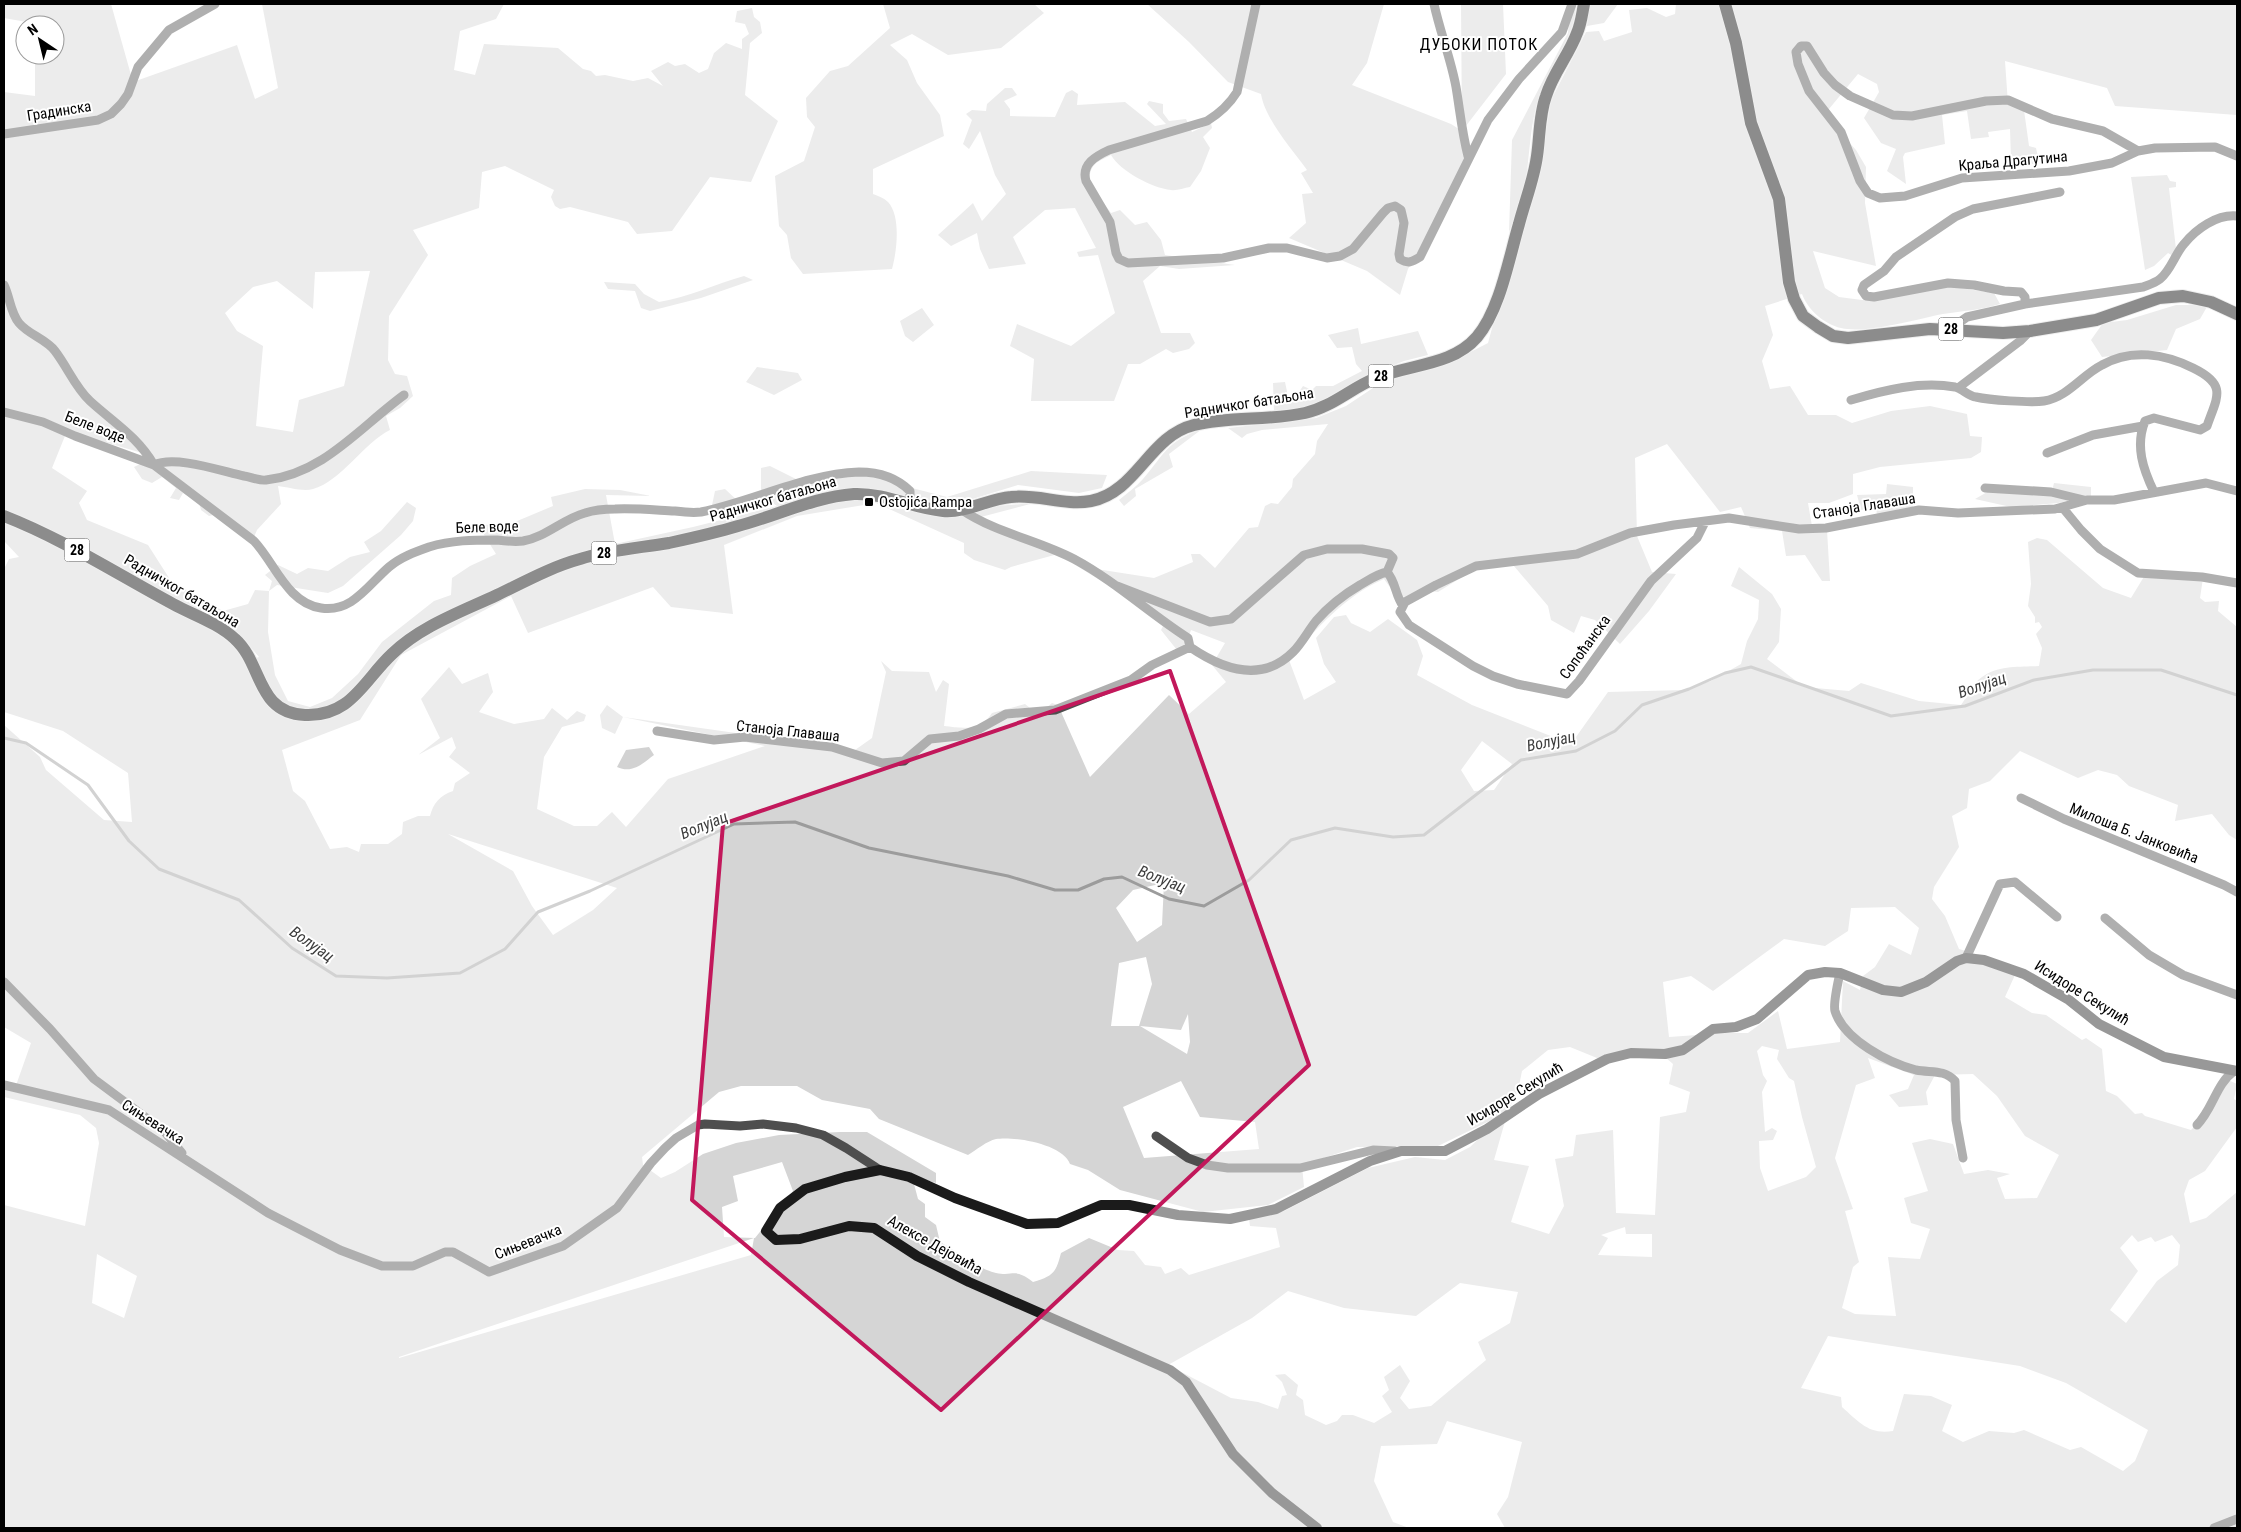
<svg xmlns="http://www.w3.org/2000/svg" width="2241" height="1532" viewBox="0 0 2241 1532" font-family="'Roboto Condensed',sans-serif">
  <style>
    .green { fill: #d5d5d5; fill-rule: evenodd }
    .water { fill: #9c9c9c }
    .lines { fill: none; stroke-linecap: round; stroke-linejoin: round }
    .stream { stroke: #9c9c9c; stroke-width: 3 }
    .primary-casing { stroke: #dbdbdb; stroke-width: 14 }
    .street { stroke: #4e4e4e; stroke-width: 9 }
    .secondary { stroke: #1b1b1b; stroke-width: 10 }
    .primary { stroke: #000; stroke-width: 12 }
    .marked { fill: none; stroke: #c2185b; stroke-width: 4; stroke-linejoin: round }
    .poi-dot { fill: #000; stroke: #fff; stroke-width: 2 }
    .labels { text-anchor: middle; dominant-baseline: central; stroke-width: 4; stroke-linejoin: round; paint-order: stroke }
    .shield { fill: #fff; stroke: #4c4c4c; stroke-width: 1 }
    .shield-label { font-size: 14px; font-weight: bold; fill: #000 }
    .street-label { font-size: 15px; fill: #000; stroke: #fff }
    .poi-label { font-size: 15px; fill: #000; stroke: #fff; text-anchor: start }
    .neighbourhood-label { font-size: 16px; letter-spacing: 1px; fill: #000; stroke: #fff }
    .water-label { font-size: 16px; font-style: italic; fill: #3d3d3d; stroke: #fff }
  </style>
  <rect width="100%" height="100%" fill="#fff"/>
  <path class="green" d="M4 4H111L133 82 237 45 255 99 278 88 262 4H504L496 19 460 31 454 70 475 75 484 44 558 48 583 69 591 71 596 76 605 75 633 81 648 78 663 86 651 71 668 62 675 66 685 64 699 73 708 69 714 53 726 43 742 49V39L749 34 745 24 735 22 737 11 752 8 754 17 760 22 762 33 750 43 745 95 778 121 751 182 710 177 672 231 637 234 628 222 570 207 560 209 555 206 551 197 554 190 505 166 482 172 479 208 413 230 428 255 389 316 388 360 395 374 407 376 413 396 400 408 386 416 390 430C365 442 340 482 313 489 303 492 288 487 278 486L281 504 257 530 254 537 217 514 209 516 201 510 199 503 183 493 179 500 170 498 176 488 162 477 152 483 142 479 134 467 148 460 142 453 67 431 52 468 87 491 79 503 87 520 148 545 171 581 223 611 248 604 255 590 269 591 272 581 265 575 278 565 297 574 308 568 328 571 350 557 370 552 364 542 381 531 407 502 416 508 413 521 401 535 343 586 328 593 277 585 269 591 268 632 275 675 288 701 310 707 332 698 358 674 382 642 434 601 451 595 452 578 470 566 496 554 478 525 510 524 553 506 551 497 585 489 620 490 651 496 606 495 615 544 693 527 777 506 761 495V468L770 466 798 480 877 470 912 488 947 497 1031 471 1107 475 1102 488 1079 493 1018 485 966 501 957 516 996 506 1034 503 981 517 1058 554 1011 567 1005 570 974 560 964 553V543L876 503 797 516 724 545 733 614 671 607 653 587 528 633 511 596 401 655 360 720 282 750 293 791 305 801 330 849 347 847 359 852 361 844H388L402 834 403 822 418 816H430C433 804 440 795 453 791L455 783 470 773 449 757 456 748 452 737 418 755 440 738 421 699 449 667 462 684 488 673 493 692 479 712 514 724 544 719 552 708 567 720 577 711 586 715 584 721 562 727 544 757 537 809 574 826H597L612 812 626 827 668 779 765 746 623 717 615 734 602 728 600 715 607 705 623 717 855 750 872 738 886 672 881 661 892 671 929 672 936 692 943 680 949 684 944 726C963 728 980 732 992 713L1025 704 1030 708H1046L1052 703 1058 705 1090 777 1169 695 1189 714 1226 682 1212 665 1225 643 1191 630 1185 647 1177 650 1161 630 1163 626 1119 592 1077 566 1154 578 1193 562 1191 554H1200L1215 568 1249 528 1258 527 1265 506 1271 503 1278 504 1292 487 1293 479 1315 454 1317 441 1328 424 1262 430 1247 434 1242 438 1228 428 1316 418 1346 406 1373 388 1402 376 1447 364 1488 343 1547 125 1551 100 1586 32 1599 31 1604 41 1632 32 1629 10 1647 8 1666 17 1675 14 1676 4H2237V115L2115 106 2107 88 2005 61 2008 104 2024 110 2029 146 2036 148 2039 161 2036 164 2018 163 2011 160 2010 129 1988 132 1989 137 1971 139 1967 111 1942 115 1945 144 1905 153 1903 157 1906 184 1887 171 1896 149 1881 143 1864 118 1879 92 1877 84 1858 74 1824 115 1856 150 1866 167 1865 203 1876 266 1813 251 1825 288 1839 297 1862 300 1947 286 1994 293 2000 304C1981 310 1963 311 1943 314 1917 319 1867 334 1841 328 1824 324 1808 310 1802 294L1765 306 1773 335 1762 361 1770 389 1790 386 1808 415H1836L1852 423 1891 411 1930 406 1967 414 1970 436 1982 437 1981 452 1971 458 1880 467 1853 474V494L1829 503H1808L1813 532 1827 530 1830 581H1822L1805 555 1786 556 1782 531 1750 528 1741 507 1720 512 1667 444 1635 458 1637 536 1652 572 1676 574 1649 611 1620 644 1595 620 1581 616 1574 633 1551 620 1548 606 1508 559 1470 572 1438 592 1430 591 1406 598 1392 590 1384 579C1346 595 1316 629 1289 660L1304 700 1336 682 1324 664 1316 638 1334 617 1346 615 1351 623 1370 632 1388 619 1417 640 1423 656 1417 675 1472 705 1571 744 1608 692 1684 690 1711 681 1741 664 1747 641 1758 619 1759 600 1731 586 1739 567 1772 594 1781 609 1779 642 1767 659 1804 687 1849 691 1861 683 1919 701 1961 705C1967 697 1973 683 1982 677 1998 665 2021 667 2039 666L2042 648 2036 634 2042 627 2039 622 2035 623V617L2028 606 2031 584 2028 542 2037 538 2047 540 2103 588 2131 598 2145 575 2203 578 2200 598 2205 602 2219 601 2218 611 2237 627V840L2229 835 2212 814 2175 821 2178 805 2129 786 2117 775 2098 770 2078 778 2020 751 1990 781 1969 789 1967 808 1952 816 1959 847 1934 887 1932 899 1945 916 1959 949 2000 961 2015 975 2005 997 2032 1013 2046 1015 2082 1040 2086 1038 2102 1049 2106 1091 2117 1096 2135 1114 2142 1113 2145 1116 2191 1130 2216 1104 2228 1080 2237 1084 2234 1099 2237 1101V1127L2205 1171 2189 1180 2184 1194 2190 1223 2206 1218 2237 1192V1528H1505L1497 1514 1508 1497 1522 1442 1447 1421 1437 1444 1381 1446 1374 1481 1393 1522 1409 1528H4V1205L85 1226 99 1143 96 1128 80 1115 4 1097V1089L14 1091 31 1043 4 1027V725L40 757 46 770 104 820 132 822 128 773 63 731 4 712V569L9 559 19 557 4 541V92L35 96V55H55V25H33L32 23 4 18ZM370 271 344 386 299 400 293 432 256 426 263 346 237 331 225 313 253 287 277 281 313 309 315 272ZM222 621 240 635 259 657 245 662 235 646 220 635ZM1482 741 1512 764 1494 790 1474 791 1461 770ZM448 834 617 888 593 910 553 935 532 906 513 871ZM1164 883 1162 925 1137 942 1116 908 1133 890ZM1895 907 1919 928 1911 955 1889 944 1875 967 1863 976 1860 990 1843 981 1840 1042 1787 1049 1778 1011 1748 1033H1725L1669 1037 1663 982 1691 976 1713 991 1784 939 1825 946 1848 931 1851 908ZM1146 957 1152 984 1139 1026H1111L1119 963ZM1188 1014 1190 1042 1187 1054 1140 1026 1181 1030ZM1762 1046 1779 1050 1777 1059 1789 1078 1794 1081 1802 1117 1816 1167 1806 1177 1768 1191 1760 1168 1759 1141 1773 1140 1777 1131 1772 1128 1765 1132 1762 1092 1767 1081 1763 1075 1757 1051ZM1570 1047 1597 1058 1657 1050 1673 1064 1669 1084 1690 1092 1686 1112 1660 1117 1655 1215 1616 1213 1613 1130 1576 1135 1573 1156 1555 1159 1564 1206 1549 1234 1511 1222 1529 1166 1494 1160 1508 1111 1518 1091 1522 1071 1548 1050ZM1868 1058 1914 1075 1908 1089 1889 1095 1899 1107 1928 1105 1926 1092 1935 1075 1973 1074 1997 1096 2025 1136 2059 1155 2037 1198 2005 1199 1997 1178 2010 1174 1988 1170 1964 1174 1953 1144 1930 1139 1912 1143 1928 1191 1904 1198 1911 1223 1930 1229 1920 1259 1888 1257 1896 1316 1855 1314 1842 1308 1853 1267 1859 1262 1845 1211 1853 1209 1835 1158 1856 1085 1875 1078ZM1181 1081 1200 1117 1255 1122 1259 1149 1144 1158 1123 1107ZM741 1086H797L822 1100 870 1109 879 1119 968 1155C976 1150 987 1141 996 1139 1014 1136 1063 1144 1070 1164L1088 1170 1120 1190 1203 1212 1268 1205 1304 1187 1302 1165 1357 1147 1438 1146 1506 1113 1470 1147 1445 1160 1415 1157 1368 1168 1284 1211 1249 1219 1250 1226 1276 1228 1280 1247 1189 1275 1181 1268 1165 1274 1161 1267 1145 1265 1134 1251 1118 1250 1089 1238 1061 1253C1056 1273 1053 1276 1033 1282 1014 1267 1014 1277 996 1273 976 1268 958 1252 940 1242L936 1225 925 1217V1204L918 1199 914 1184 867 1169 877 1163 886 1168 936 1183V1173L867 1132H840L779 1135 736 1143 703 1154 675 1172 661 1178 643 1165 642 1157 719 1092ZM782 1162 793 1191 755 1238 724 1237 722 1207 738 1201 733 1176ZM1625 1227 1626 1234H1652V1257L1598 1255 1608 1238 1601 1235ZM2132 1235 2138 1242 2151 1237 2155 1242 2172 1235 2180 1245 2178 1265 2157 1281 2126 1323 2110 1310 2138 1271 2120 1248ZM754 1238 751 1255 399 1358V1357ZM97 1254 137 1276 124 1318 92 1303ZM1460 1283 1518 1292 1510 1323 1478 1342 1486 1360 1431 1406 1409 1409 1400 1398 1410 1381 1400 1365 1384 1377 1389 1390 1382 1396 1392 1412 1374 1423 1353 1415H1342L1337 1421 1326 1425 1305 1415 1303 1400 1296 1395 1298 1385 1285 1374 1275 1375 1282 1382 1287 1395 1282 1396 1278 1409 1258 1402 1231 1398 1168 1365 1252 1318 1288 1291 1344 1308 1416 1316ZM1828 1336 2020 1366 2066 1383 2148 1430 2135 1461 2123 1471 2081 1447 2070 1450 2024 1430 2014 1433 1989 1431 1963 1442 1942 1431 1952 1405 1931 1396 1904 1394 1893 1431C1869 1435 1859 1422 1842 1407L1841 1397 1801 1388Z
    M883 4H1034L1044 13 1001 48 948 55 912 34 890 45 907 60 917 83 940 115 944 136 873 169V194C878 196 884 198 888 202 901 216 897 251 892 269L803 274 791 258 787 235 779 226 775 176 804 161 815 127 807 117 806 98 830 71 848 66 890 28Z
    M1147 4H1384L1367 63 1352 85 1451 124 1462 131 1461 4H1503L1506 74 1462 131 1468 167 1408 269 1400 295 1367 271 1289 238 1306 223 1302 194 1313 193 1301 173 1307 170C1292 149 1265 119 1261 94L1228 82 1189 42Z
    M1570 4H1576C1576 35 1551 63 1541 91 1529 123 1530 160 1524 193 1521 206 1514 220 1509 232L1512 140 1568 33Z
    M1589 4H1618L1604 23 1587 26Z
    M1005 88H1012L1017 95 1004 101 1010 109V116L1055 117 1066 93 1072 90 1078 94 1077 105 1125 102 1155 126 1166 124 1147 104 1149 101 1163 104V113L1169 121 1186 119 1192 132 1211 123 1212 128 1203 137 1210 148 1201 171 1190 187C1184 188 1176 191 1171 190 1152 188 1120 171 1111 155 1095 163 1090 164 1089 183L1111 213 1120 210 1135 225 1147 222 1161 240 1165 255 1235 265 1179 269 1160 266 1143 281 1161 333H1190L1195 343 1189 349 1173 353 1166 349 1140 364H1128L1114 401H1031L1034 359 1010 346 1017 324 1071 346 1115 313 1098 255 1079 257 1077 252 1096 248 1075 208 1045 210 1013 237 1026 264 989 269 980 249 977 233 951 246 938 235 973 203 982 221 1006 194 995 175 980 131 969 149 963 144 972 120 966 114 972 110 986 111 987 104Z
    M2167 175 2170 181 2176 182V187L2169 188 2176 249 2173 256 2168 253 2154 266 2145 270 2131 177Z
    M744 276 753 280 701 298 650 311 641 308 635 291 608 289 604 282 635 284 644 294 659 302C689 297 715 284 744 276Z
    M2176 305H2208L2200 319 2176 329 2167 350 2102 357 2091 340 2103 323 2127 320Z
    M922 308 934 325 913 342 905 336 900 321Z
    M1358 328 1361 344 1418 331 1428 355 1404 361 1377 372 1327 402 1303 409 1274 412 1273 383 1285 382 1288 396 1297 395 1303 386 1312 390 1316 386H1333L1362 371 1356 364 1352 347 1337 348 1328 335Z
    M757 367 798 373 802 380 774 395 746 382Z
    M1202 429 1169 454 1173 467 1135 489 1136 496 1124 506 1119 500C1127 493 1136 487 1143 479 1166 452 1166 442 1202 429Z
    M2054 483 2091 487V496L2058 503 2011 507 1975 499 1989 491 2051 495Z
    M1887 484 1913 487V509L1877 516 1876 507 1861 510 1857 495 1886 494Z
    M725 489 740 503 725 516 717 517 711 510 715 491Z"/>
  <path class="water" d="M649 747 654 755C642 764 632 774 617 767L626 750Z"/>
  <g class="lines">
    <path class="stream" d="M4 738 26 743 88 785 129 841 159 869 239 900 292 948 336 976 387 978 460 973 505 949 538 912 590 891 734 824 795 822 869 848 1008 876 1055 890H1078L1104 879 1122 877 1169 899 1204 906 1249 880 1291 840 1335 828 1393 837 1424 835 1521 760 1576 751 1615 731 1642 705 1689 689 1725 673 1751 667 1891 716 1965 706 2034 680 2093 670H2161L2237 695"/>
    <g class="primary-casing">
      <path id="primary" d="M1725 4 1736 43 1751 123 1779 199 1789 282 1794 299 1803 316 1818 327 1833 336 1848 338 1930 329 2003 333 2030 331 2096 320 2159 298 2183 296 2211 302 2237 314
        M4 516C63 539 117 574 173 604 193 615 218 623 235 639 263 664 256 713 305 715 351 717 364 680 392 654 421 626 461 612 497 595 524 582 551 567 580 559 609 550 639 548 669 543 692 538 715 533 738 526 776 516 814 497 854 494 887 493 911 508 943 511 966 513 988 499 1011 497 1038 494 1065 506 1091 501 1137 492 1149 436 1194 425 1230 416 1268 421 1305 413 1332 407 1351 388 1376 378 1410 364 1452 366 1477 337 1500 310 1509 258 1519 224 1525 201 1534 179 1537 156 1540 136 1539 115 1546 96 1553 73 1569 55 1577 33 1581 24 1582 14 1584 4"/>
    </g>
    <path class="street" d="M1256 4 1237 92C1229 105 1220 113 1207 121L1109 150C1096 156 1081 164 1086 181L1110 222 1116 253 1119 259 1128 263 1223 258 1269 248H1287L1327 258 1340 256 1353 249 1383 213 1388 208 1395 206 1401 210 1404 223 1399 254 1400 259C1408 264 1412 262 1420 257L1488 120 1519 79 1562 32 1572 4
      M1434 4C1440 32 1451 59 1456 87 1460 111 1462 133 1468 156
      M4 134 98 120 111 114 121 104 128 94 138 67 169 30 215 4
      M2138 151 2103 131 2052 119 2008 100 1986 101 1912 116 1893 115 1850 96 1835 85 1824 73 1807 46H1801L1796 52 1798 64 1809 91 1841 132 1860 181 1868 193 1880 198 1905 196 1962 178 2069 171 2112 163 2138 151 2155 148 2215 147 2237 156
      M4 285C10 297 10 312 19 323 29 335 46 339 55 351 68 368 75 387 90 401 114 423 137 436 154 465 175 455 221 471 244 476 251 477 259 481 266 480 323 474 360 427 404 395
      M2025 304V297L2021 292 2004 291 1974 285 1948 283 1874 297 1866 296 1862 290 1864 285 1884 271 1896 257 1955 217 1973 209 2060 192
      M1950 329 1967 317 2025 304 2143 287C2148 285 2155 283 2160 279 2171 270 2175 254 2184 244 2196 229 2217 214 2237 216
      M1958 388 2020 341 2030 331
      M1851 400C1885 390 1920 381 1955 387 1963 389 1968 396 1976 397 1989 400 2031 403 2044 401 2068 397 2082 375 2102 365 2131 348 2165 354 2193 368 2228 385 2217 397 2207 426L2200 430 2154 418 2145 421C2135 446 2143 469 2154 492
      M4 412 43 422 75 436 154 465 254 541C275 563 287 603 321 608 352 613 368 585 389 567 401 557 415 552 429 547 452 540 473 540 497 540 505 541 515 542 523 541 546 537 563 519 585 513 594 510 605 509 615 509 634 508 655 510 675 511 683 512 693 513 701 512 754 501 805 474 859 472 879 472 896 477 910 491V503
      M2047 453 2093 435 2143 426
      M1985 488 2051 492 2084 500
      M2062 507 2081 530 2100 549 2138 573 2202 577 2237 583
      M962 510C996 533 1038 540 1074 559 1115 581 1149 613 1188 638L1190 647
      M1117 586 1210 622 1231 619 1304 555 1327 549H1362L1389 554 1393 558 1387 572
      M1403 606 1400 612 1409 625 1473 666 1493 676 1517 684 1567 694 1579 681 1651 581 1697 538 1705 522
      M1190 647C1222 669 1261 684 1293 652 1302 643 1308 631 1316 621 1329 606 1343 595 1360 585 1369 580 1377 574 1387 572 1396 582 1395 595 1403 606L1405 602 1436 585 1476 566 1577 554 1630 533 1674 525 1729 518 1799 529 1826 528 1919 510 1958 513 2055 509 2087 500H2114L2206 483 2237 491
      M657 731 714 740 745 737 832 747 882 763 904 761 930 739 959 736 979 729 1006 714 1055 710 1131 680 1152 665 1190 647
      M2021 798 2064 819 2224 885 2237 892
      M2105 918 2149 955 2183 975 2237 995
      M1966 958 2000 884 2015 882 2057 917
      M1840 973C1838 982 1833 1004 1835 1011 1844 1040 1889 1063 1916 1070 1931 1073 1944 1069 1955 1081L1956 1120 1963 1158
      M4 982 50 1029 94 1079 164 1131 182 1153
      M4 1085 109 1110 268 1213 340 1250 382 1266H413L445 1252H453L489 1272 563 1246 617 1208 651 1163 665 1148 676 1138 698 1125 705 1124 740 1126 763 1124 796 1128 823 1135 846 1148 880 1170
      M2197 1125C2213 1109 2216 1084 2234 1071
      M1156 1136 1188 1158 1207 1165 1228 1168H1300L1373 1150 1395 1151
      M2214 1528 2237 1519"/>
    <path class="secondary" d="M1317 1528 1272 1493 1233 1454 1186 1382 1170 1370 969 1282 917 1256 874 1228 849 1226 800 1239 776 1240 766 1231 780 1208 805 1189 845 1177 880 1170 909 1177 955 1198 1027 1224 1058 1223 1101 1205H1129L1178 1215 1230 1219 1276 1209 1370 1161 1401 1151H1445L1487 1129 1539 1094 1607 1059 1631 1053 1665 1054 1683 1050 1713 1029 1736 1027 1757 1019 1808 975 1825 972 1840 973 1883 990 1901 992 1926 982 1957 961 1966 958 1984 960 2024 974 2069 1000 2099 1024 2164 1057 2237 1071"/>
    <use href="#primary" class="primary"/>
  </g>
  <path d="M0 0H2241V1532H0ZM1170 671 1309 1065 941 1410 692 1200 723 824Z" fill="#fff" fill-opacity=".55" fill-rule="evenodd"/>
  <path class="marked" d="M1170 671 1309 1065 941 1410 692 1200 723 824Z"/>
  <rect class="poi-dot" x="864" y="497" width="10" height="10" rx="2.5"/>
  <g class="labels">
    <g class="shield">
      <rect x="1938.5" y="317.5" width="25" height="23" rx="4"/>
      <rect x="1368.5" y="364.5" width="25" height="23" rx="4"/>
      <rect x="64.5" y="538.5" width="25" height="23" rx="4"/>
      <rect x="591.5" y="541.5" width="25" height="23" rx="4"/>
    </g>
    <g class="shield-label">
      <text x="1951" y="329">28</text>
      <text x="1381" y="376">28</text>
      <text x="77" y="550">28</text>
      <text x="604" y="553">28</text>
    </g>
    <g class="street-label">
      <text transform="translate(59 111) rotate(-9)">Градинска</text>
      <text transform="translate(2013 161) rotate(-5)">Краља Драгутина</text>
      <text transform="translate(1249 403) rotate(-9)">Радничког батаљона</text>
      <text transform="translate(95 427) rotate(21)">Беле воде</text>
      <text transform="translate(773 499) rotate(-16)">Радничког батаљона</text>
      <text transform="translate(1864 506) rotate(-9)">Станоја Главаша</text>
      <text transform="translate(487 527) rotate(-2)">Беле воде</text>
      <text transform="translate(182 591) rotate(30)">Радничког батаљона</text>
      <text transform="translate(1585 647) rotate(-54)">Сопоћанска</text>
      <text transform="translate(788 731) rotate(6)">Станоја Главаша</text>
      <text transform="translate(2134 833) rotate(22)">Милоша Б. Јанковића</text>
      <text transform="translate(2082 993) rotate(32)">Исидоре Секулић</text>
      <text transform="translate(1515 1094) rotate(-31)">Исидоре Секулић</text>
      <text transform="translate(153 1122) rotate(32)">Сињевачка</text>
      <text transform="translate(528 1242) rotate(-22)">Сињевачка</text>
      <text transform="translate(935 1245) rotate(29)">Алексе Дејовића</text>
    </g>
    <g class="poi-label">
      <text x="879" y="502">Ostojića Rampa</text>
    </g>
    <g class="neighbourhood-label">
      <text x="1479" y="44">ДУБОКИ ПОТОК</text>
    </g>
    <g class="water-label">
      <text transform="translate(1982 685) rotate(-19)">Волујац</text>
      <text transform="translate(1551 741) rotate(-12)">Волујац</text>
      <text transform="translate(704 825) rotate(-22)">Волујац</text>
      <text transform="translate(1162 879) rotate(21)">Волујац</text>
      <text transform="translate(312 944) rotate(35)">Волујац</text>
    </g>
  </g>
  <rect width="2241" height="1532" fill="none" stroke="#000000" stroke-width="10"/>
  <g transform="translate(40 40) rotate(325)"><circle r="24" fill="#ffffff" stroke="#999999"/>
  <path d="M0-4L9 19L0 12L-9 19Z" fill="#000000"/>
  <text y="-8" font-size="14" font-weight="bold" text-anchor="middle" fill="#000000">N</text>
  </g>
</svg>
